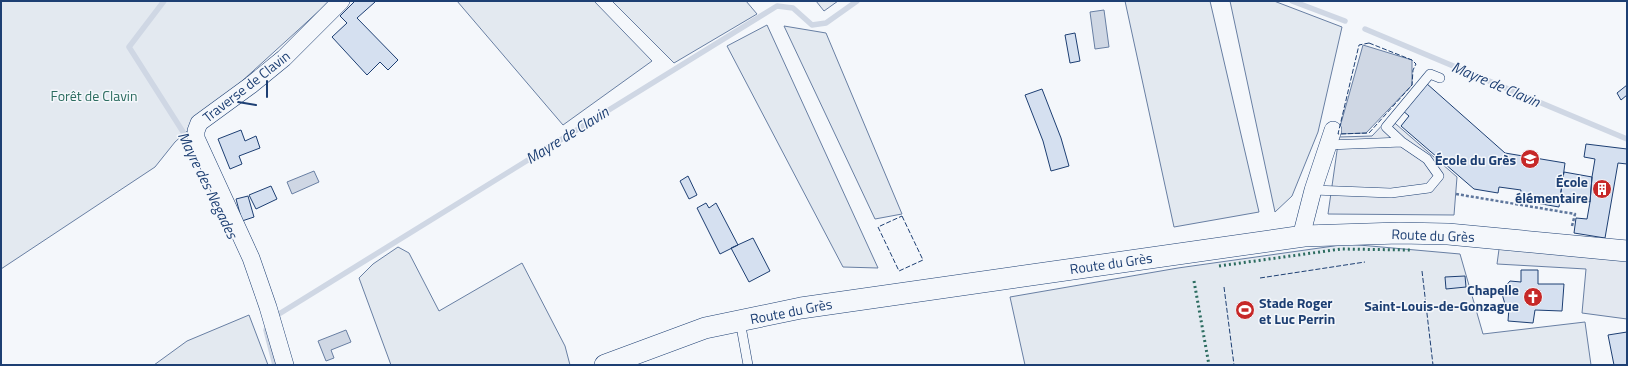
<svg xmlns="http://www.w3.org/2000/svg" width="1628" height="366" viewBox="0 0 1628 366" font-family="'Titillium Web',sans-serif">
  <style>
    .green { fill: #e3e9f0; stroke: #687fa3 }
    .parking { fill: #e3e8f0; stroke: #687fa3 }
    .water { fill: #cfd7e4; stroke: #687fa3 }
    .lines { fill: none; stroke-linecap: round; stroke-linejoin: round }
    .stream { stroke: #cfd7e4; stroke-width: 5.5 }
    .building { fill: #d5e0f0; stroke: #1d3f73 }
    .service-casing { stroke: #1d3f73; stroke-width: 10 }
    .minor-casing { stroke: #1d3f73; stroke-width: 18 }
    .tertiary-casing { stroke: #1d3f73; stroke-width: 22 }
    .path { stroke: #5e769c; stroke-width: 2.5; stroke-dasharray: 3 2; stroke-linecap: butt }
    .service { stroke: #f4f7fb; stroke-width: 9 }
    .minor { stroke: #f4f7fb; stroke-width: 17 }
    .tertiary { stroke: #f4f7fb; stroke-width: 21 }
    .hedge { stroke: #2c6c60; stroke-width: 3; stroke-dasharray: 2 3; stroke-linecap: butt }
    .fence { stroke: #1d3f73; stroke-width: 1; stroke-dasharray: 5 2; stroke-linecap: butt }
    .wall { stroke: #1d3f73; stroke-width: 2 }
    .labels { text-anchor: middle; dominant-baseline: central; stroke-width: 3; stroke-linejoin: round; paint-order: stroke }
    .street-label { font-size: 14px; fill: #1d3f73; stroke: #f4f7fb }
    .park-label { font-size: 14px; fill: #2c6c60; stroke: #f4f7fb }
    .poi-label { font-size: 14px; font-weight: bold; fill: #1d3f73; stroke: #f4f7fb; text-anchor: end }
    .water-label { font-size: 15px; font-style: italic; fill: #1d3f73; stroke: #f4f7fb }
  </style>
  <rect width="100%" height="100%" fill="#f4f7fb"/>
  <path class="green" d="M1 1H330L175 142 155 167 1 269Z
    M457 1H594L652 61 563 125Z
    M612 1H746L757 14 674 63Z
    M816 1H838L824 11Z
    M1125 1H1210L1259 212 1174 227Z
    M1230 1H1274L1342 27 1318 132 1292 196 1275 212Z
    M767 25 878 268 843 267 727 46Z
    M784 26 826 33 902 214 875 219Z
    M1348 244 1460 254 1483 334 1585 322 1591 365H1025L1010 297 1178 268Z
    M398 247 409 253 439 311 522 263 565 346 570 365H391L359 278 373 264Z
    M249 315 268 365H154L187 341Z"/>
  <path class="parking" d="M1389 118 1457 177 1454 215 1328 214 1339 137 1372 136Z
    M1500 242 1627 259V319L1582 313 1586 269 1497 264Z"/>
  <path class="water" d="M1104 10 1109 47 1095 49 1090 12Z
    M1363 45 1412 60V85L1366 133 1338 134Z
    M314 171 319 182 292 194 287 182Z
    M346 330 351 342 331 350 334 358 326 361 318 341Z"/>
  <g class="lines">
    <path class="stream" d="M164 1 129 47 192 146
      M1292 1 1345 21
      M1365 29 1627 139
      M279 314 777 6 793 8 812 25 826 23 857 1
      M266 330 275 365"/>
  </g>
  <path class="building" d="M355 1H373L375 2 357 18 398 60 388 70 380 62 367 75 332 37 347 23 340 16Z
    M1075 33 1080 61 1070 63 1065 35Z
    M1426 83 1505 153 1565 163 1559 207 1519 200 1521 190 1499 187 1498 193 1474 189 1401 126 1409 116 1402 110Z
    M1627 85V95L1621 100 1617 93Z
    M1042 89 1061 138 1069 166 1051 171 1043 141 1025 95Z
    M241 130 245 141 256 136 260 148 239 156 242 164 230 169 218 139Z
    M1586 144 1627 149V164L1618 163 1605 238 1574 233 1576 218 1587 219 1590 202 1592 177 1595 159 1584 157Z
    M1564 172 1592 177 1590 202 1560 197Z
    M688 176 697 195 689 199 680 181Z
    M271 186 277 199 256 209 249 195Z
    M248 196 254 217 242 221 236 199Z
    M706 203 709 208 716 203 738 245 720 254 697 208Z
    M753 238 770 271 749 282 731 248Z
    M1521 270H1538V284H1564L1562 311 1535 310 1533 323 1508 321 1509 308 1505 304 1502 294 1504 288 1510 281 1521 282Z
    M1465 276 1466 287 1446 289 1445 277Z
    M1627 332V365H1614L1608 335Z"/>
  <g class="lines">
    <g class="service-casing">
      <path id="service" d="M1402 142 1386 127 1430 74 1440 78
        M1313 190 1391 193 1429 188 1439 176 1427 159 1402 142 1328 145
        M740 321 748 365"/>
    </g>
    <g class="minor-casing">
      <path id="minor" d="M1304 236 1303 229 1313 190 1333 130
        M285 365 268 307 251 258 196 138V131L199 123 251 85 284 58 341 1"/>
    </g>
    <g class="tertiary-casing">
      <path id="tertiary" d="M605 365 705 328 801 308 1304 236 1399 233 1448 234 1627 251"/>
    </g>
    <path class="path" d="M1456 194 1575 214 1572 226"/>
    <use href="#service" class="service"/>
    <use href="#minor" class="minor"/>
    <use href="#tertiary" class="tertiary"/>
    <path class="hedge" d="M1219 266 1341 249 1411 250
      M1194 281 1209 365"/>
    <path class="fence" d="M1369 43 1412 60 1416 64 1413 70 1412 85 1369 133 1338 134 1359 45Z
      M902 216 923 260 899 271 878 227Z
      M1422 271 1433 365
      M1260 278 1365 262
      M1224 287 1234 365"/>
    <path class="wall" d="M267 97V81
      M238 102 256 105"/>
  </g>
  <defs>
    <g id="school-disc" transform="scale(1)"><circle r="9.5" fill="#c62828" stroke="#f4f7fb"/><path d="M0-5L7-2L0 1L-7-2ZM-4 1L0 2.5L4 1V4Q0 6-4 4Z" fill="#fff"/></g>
    <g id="building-disc" transform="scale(1)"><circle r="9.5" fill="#c62828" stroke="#f4f7fb"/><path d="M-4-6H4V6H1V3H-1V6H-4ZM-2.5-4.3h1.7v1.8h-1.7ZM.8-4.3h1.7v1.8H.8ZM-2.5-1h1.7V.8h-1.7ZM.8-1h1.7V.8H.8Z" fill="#fff"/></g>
    <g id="church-disc" transform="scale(1)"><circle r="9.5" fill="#c62828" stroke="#f4f7fb"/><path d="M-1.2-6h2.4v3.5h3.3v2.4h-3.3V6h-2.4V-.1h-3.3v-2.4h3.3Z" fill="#fff"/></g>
    <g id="stadium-disc" transform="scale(1)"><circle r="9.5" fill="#c62828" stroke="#f4f7fb"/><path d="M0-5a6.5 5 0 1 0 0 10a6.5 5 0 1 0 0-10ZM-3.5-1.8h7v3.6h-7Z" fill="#fff"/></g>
  </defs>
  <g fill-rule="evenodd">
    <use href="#school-disc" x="1530" y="159"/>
    <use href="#building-disc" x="1602" y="189"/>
    <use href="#church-disc" x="1533" y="297"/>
    <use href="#stadium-disc" x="1245" y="310"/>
  </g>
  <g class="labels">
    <g class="street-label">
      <text transform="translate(246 86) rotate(-38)">Traverse de Clavin</text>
      <text transform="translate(1433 235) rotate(2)">Route du Grès</text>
      <text transform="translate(1111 263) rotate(-8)">Route du Grès</text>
      <text transform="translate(791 311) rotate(-11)">Route du Grès</text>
    </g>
    <g class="park-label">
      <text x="94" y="95">Forêt de Clavin</text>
    </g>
    <g class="poi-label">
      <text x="1516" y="159">École du Grès</text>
      <text x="1588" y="181">École<tspan x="1588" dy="16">élémentaire</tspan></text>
      <text x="1519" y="289">Chapelle<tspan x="1519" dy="16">Saint-Louis-de-Gonzague</tspan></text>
      <text x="1259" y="302" text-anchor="start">Stade Roger<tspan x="1259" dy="16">et Luc Perrin</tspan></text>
    </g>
    <g class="water-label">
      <text transform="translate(1496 84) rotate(23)">Mayre de Clavin</text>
      <text transform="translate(567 135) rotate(-32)">Mayre de Clavin</text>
      <text transform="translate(208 185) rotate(64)">Mayre des Negades</text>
    </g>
  </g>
  <rect width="1628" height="366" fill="none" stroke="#1d3f73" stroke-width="4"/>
</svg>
